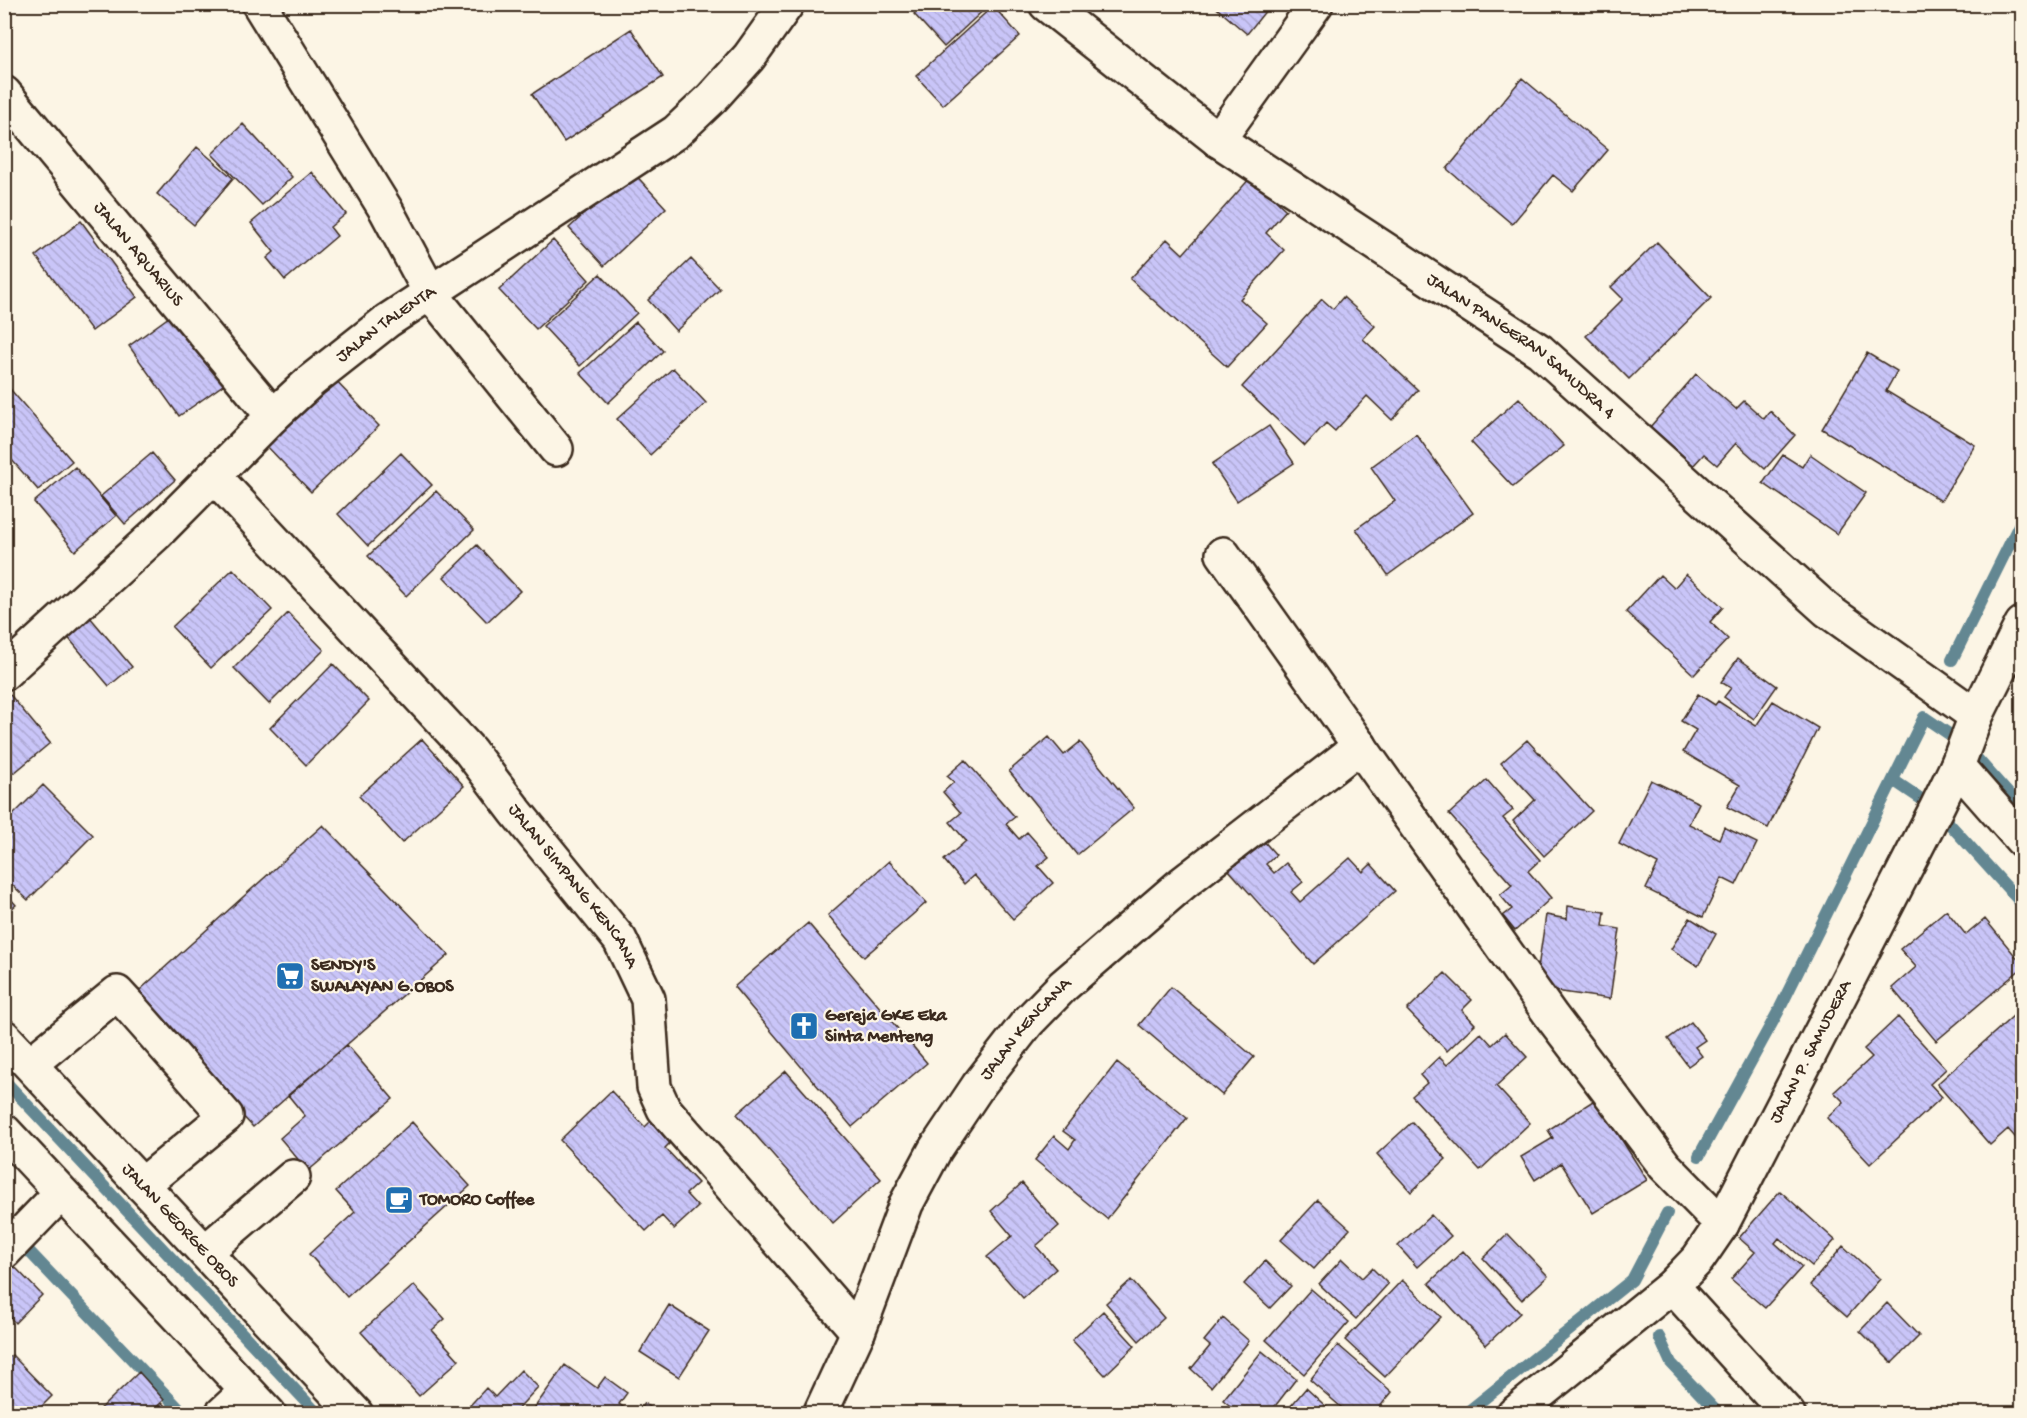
<svg xmlns="http://www.w3.org/2000/svg" width="2027" height="1418" viewBox="0 0 2027 1418" font-family="'Gochi Hand',sans-serif">
  <style>
    .lines { fill: none; stroke-linecap: round; stroke-linejoin: round }
    .stream { stroke: #638792; stroke-width: 12 }
    .building { fill: url(#building-back-hatch); stroke: #3b2a1e; stroke-width: 1.5 }
    .minor-casing { stroke: #3b2a1e; stroke-width: 38 }
    .major-casing { stroke: #3b2a1e; stroke-width: 38 }
    .minor { stroke: #fcf5e5; stroke-width: 33 }
    .major { stroke: #fcf5e5; stroke-width: 33 }
    .labels { text-anchor: middle; dominant-baseline: central; stroke-width: 4.5; stroke-linejoin: round; paint-order: stroke }
    .street-label { font-size: 18px; fill: #3b2a1e; stroke: #fcf5e5 }
    .poi-label { font-size: 18px; font-weight: bold; fill: #3b2a1e; stroke: #fcf5e5; text-anchor: start }
  </style>
  <defs>
    <pattern id="building-back-hatch" width="6" height="6" patternUnits="userSpaceOnUse" patternTransform="scale(1.5)"><rect width="6" height="6" fill="#c9c5f8"/><path d="M-1 5l2 2M0 0l6 6M5-1l2 2" fill="none" stroke="#aea9d4"/></pattern>
  </defs>
  <rect width="100%" height="100%" fill="#fcf5e5"/>
  <filter id="ink" filterUnits="userSpaceOnUse"><feTurbulence type="fractalNoise" baseFrequency=".0167" numOctaves="2"/><feDisplacementMap in="SourceGraphic" scale="12" xChannelSelector="R" yChannelSelector="G"/><feConvolveMatrix kernelMatrix="1 2 1 2 8 2 1 2 1" color-interpolation-filters="sRGB"/></filter>
  <g filter="url(#ink)">
    <g class="lines">
      <path class="stream" d="M1952 660 2022 519
        M1893 780 1936 809 2022 904
        M4 1080 318 1414
        M1699 1156 1778 1012 1924 717 1965 745 2022 809
        M4 1225 184 1414
        M1659 1337 1671 1363 1719 1414
        M1465 1414 1632 1280 1667 1213"/>
    </g>
    <path class="building" d="M923 4H990L944 47 914 14Z
      M1212 4H1271L1247 34Z
      M993 6 1020 36 943 105 916 76Z
      M631 29 663 77 564 142 532 94Z
      M1522 78 1608 150 1573 191 1553 175 1512 224 1447 169Z
      M243 124 292 177 262 205 212 154Z
      M197 147 233 178 194 225 157 194Z
      M631 170 666 208 604 266 569 228Z
      M312 172 346 214 330 227 337 236 285 280 267 258 274 252 251 223Z
      M1251 177 1286 210 1266 233 1284 250 1240 299 1267 323 1227 367 1130 279 1167 239 1183 254Z
      M81 221 137 297 92 331 36 256Z
      M553 240 589 280 536 329 499 290Z
      M1657 242 1711 298 1629 379 1586 336 1623 299 1611 287Z
      M691 259 720 289 676 331 648 300Z
      M600 274 637 313 580 366 543 326Z
      M1343 297 1375 326 1363 339 1418 390 1392 420 1367 396 1335 431 1326 423 1305 446 1242 387 1322 299 1333 309Z
      M180 309 230 380 179 416 129 346Z
      M636 322 663 351 608 403 580 373Z
      M1867 353 1897 371 1886 391 1975 445 1941 501 1822 429Z
      M673 368 706 403 650 455 617 419Z
      M1696 374 1736 409 1744 401 1764 419 1770 411 1795 435 1765 469 1736 443 1717 465 1704 454 1693 466 1650 427Z
      M330 375 379 426 311 492 262 441Z
      M4 382 72 461 38 490 4 451Z
      M1519 398 1564 446 1513 487 1471 442Z
      M1269 426 1294 463 1237 501 1212 464Z
      M1416 434 1473 513 1388 575 1356 529 1395 501 1371 467Z
      M152 453 175 480 125 524 101 496Z
      M401 453 432 485 368 546 338 514Z
      M1810 454 1866 493 1837 534 1763 483 1783 455 1802 467Z
      M75 467 116 516 75 551 34 502Z
      M436 491 474 530 406 596 368 556Z
      M477 545 520 591 487 622 444 577Z
      M233 569 272 610 211 668 172 627Z
      M1686 574 1723 607 1710 622 1728 639 1694 675 1626 612 1660 575 1674 588Z
      M288 613 324 650 269 704 234 668Z
      M89 616 132 667 109 686 66 635Z
      M1738 658 1777 686 1754 719 1724 697 1731 688 1721 682Z
      M333 664 369 701 306 765 270 728Z
      M7 691 50 743 14 773 4 762V693Z
      M1698 694 1715 705 1718 701 1756 726 1773 701 1818 728 1768 828 1727 807 1740 785 1683 752 1696 730 1681 721Z
      M1049 737 1064 755 1080 742 1134 808 1077 855 1009 771Z
      M422 739 464 786 402 843 359 796Z
      M1527 740 1592 811 1544 856 1513 821 1535 800 1501 763Z
      M965 760 1015 817 1006 824 1019 839 1027 832 1049 857 1038 866 1053 883 1013 919 974 875 964 884 944 860 966 841 950 822 961 813 943 792 954 782 947 776Z
      M1487 780 1513 810 1503 818 1540 860 1528 871 1551 898 1515 931 1503 916 1512 909 1500 895 1512 885 1449 814Z
      M1651 780 1699 803 1689 824 1719 839 1724 827 1757 843 1736 885 1722 878 1703 917 1646 889 1658 864 1619 844Z
      M43 785 93 835 28 900 4 877V824Z
      M323 825 449 955 253 1127 131 998Z
      M1262 839 1276 855 1266 864 1274 873 1286 863 1303 882 1291 892 1300 902 1350 858 1363 872 1371 864 1395 891 1313 964 1228 869Z
      M889 861 926 903 864 957 828 915Z
      M4 891 16 905 4 915Z
      M1568 906 1605 912 1603 926 1620 929 1610 999 1535 988 1546 915 1567 919Z
      M1946 910 1966 935 1985 919 2022 964V968L1936 1041 1892 988 1916 967 1900 949Z
      M1690 918 1716 934 1698 966 1671 949Z
      M808 923 927 1063 852 1127 734 987Z
      M1445 973 1472 1000 1462 1010 1475 1024 1447 1051 1407 1010Z
      M1171 987 1254 1057 1222 1095 1139 1025Z
      M2022 1008V1142L2021 1144 2008 1129 1990 1145 1937 1084Z
      M1898 1017 1946 1069 1930 1084 1942 1097 1870 1164 1827 1118 1844 1102 1834 1092 1872 1057 1864 1049Z
      M1691 1022 1705 1040 1695 1047 1702 1056 1688 1066 1668 1039Z
      M1481 1033 1492 1045 1505 1033 1527 1057 1496 1086 1530 1123 1480 1170 1412 1096 1427 1083 1420 1075 1439 1057 1447 1065Z
      M347 1045 393 1099 308 1171 280 1138 305 1116 288 1095Z
      M1117 1062 1187 1118 1107 1219 1035 1160 1054 1136 1069 1149 1075 1140 1063 1131Z
      M786 1071 881 1179 833 1223 737 1114Z
      M611 1091 645 1127 656 1116 676 1137 665 1148 698 1183 686 1194 698 1207 674 1229 662 1216 646 1231 560 1140Z
      M1596 1099 1647 1180 1593 1213 1561 1163 1535 1180 1521 1157 1553 1138 1548 1130Z
      M412 1122 470 1186 347 1297 309 1254 355 1212 336 1191Z
      M1412 1122 1446 1159 1411 1192 1377 1154Z
      M1022 1183 1059 1226 1036 1246 1056 1269 1023 1298 987 1257 1012 1236 991 1211Z
      M1780 1191 1835 1240 1812 1266 1779 1238 1775 1243 1802 1267 1765 1308 1731 1279 1755 1252 1739 1238Z
      M1318 1200 1350 1229 1314 1269 1281 1240Z
      M1431 1215 1451 1236 1417 1267 1398 1246Z
      M1508 1234 1548 1276 1522 1300 1483 1258Z
      M1843 1246 1880 1279 1847 1317 1810 1285Z
      M1463 1251 1520 1313 1486 1345 1429 1283Z
      M1342 1259 1362 1278 1372 1268 1388 1284 1356 1319 1319 1284Z
      M1265 1261 1291 1286 1270 1308 1244 1284Z
      M12 1264 42 1295 15 1323 8 1315 4 1318V1271Z
      M1131 1280 1164 1318 1139 1341 1106 1303Z
      M1402 1280 1441 1317 1385 1377 1345 1340Z
      M414 1285 445 1319 432 1330 459 1360 419 1396 361 1332Z
      M1311 1289 1349 1322 1304 1374 1266 1340Z
      M1887 1303 1919 1336 1892 1363 1860 1331Z
      M669 1305 709 1331 679 1377 640 1352Z
      M1103 1311 1135 1346 1105 1375 1072 1340Z
      M1223 1318 1249 1341 1211 1387 1191 1369 1210 1346 1204 1341Z
      M1338 1345 1392 1392 1374 1414H1349L1310 1380Z
      M1262 1351 1296 1379 1269 1414H1240L1223 1400Z
      M12 1355 52 1396 34 1414H4V1362Z
      M565 1365 597 1388 605 1377 627 1393 619 1404 633 1414H530Z
      M521 1370 538 1387 513 1414H462L486 1388 495 1397Z
      M139 1372 164 1400 149 1414H95Z
      M1306 1388 1334 1414H1284Z
      M162 1403 174 1414H151Z
      M644 1403 658 1414H637Z"/>
    <g class="lines">
      <g class="minor-casing">
        <g id="minor">
          <path d="M259 4 386 210 431 294 556 449"/>
          <path id="s1" d="M1046 4 1218 140 1540 351 1827 610 1976 716"/>
          <path id="s2" d="M4 93 273 416"/>
          <path d="M1218 140 1316 4"/>
          <path id="s3" d="M214 476 470 751 516 812 620 940 648 999 654 1087 664 1109 858 1332"/>
          <path d="M1223 554 1552 1017 1665 1166 1722 1224"/>
          <path id="s4" d="M4 673 156 534 273 416 312 380 387 321 676 132 712 98 749 57 787 4"/>
          <path d="M1957 766 2022 840"/>
          <path d="M30 1064 117 993 129 1006 226 1116 142 1185"/>
          <path d="M4 1252 61 1193"/>
          <path d="M205 1252 293 1177"/>
          <path d="M1672 1286 1788 1414"/>
          <path d="M222 1414 247 1391"/>
          <path id="s5" d="M820 1414 858 1332 906 1204 935 1150 978 1086 1027 1023 1063 986 1183 883 1360 746"/>
          <path id="s6" d="M1514 1414 1672 1286 1698 1259 1722 1224 1936 809 1957 766 1976 716 2022 624"/>
        </g>
      </g>
      <g class="major-casing">
        <g id="major">
          <path id="s7" d="M4 1037 356 1414"/>
          <path d="M4 1131 269 1414"/>
        </g>
      </g>
      <use href="#minor" class="minor"/>
      <use href="#major" class="major"/>
    </g>
  </g>
  <defs>
    <g id="supermarket-square" transform="scale(1.5)"><rect x="-9" y="-9" width="18" height="18" rx="4" fill="#1f6fb2" stroke="#fcf5e5"/><path d="M-6-5.5h2.5l.6 2H6L4.5 2H-2.5L-4.4-4H-6ZM-1.5 3.2a1.3 1.3 0 1 0 .1 0ZM3 3.2a1.3 1.3 0 1 0 .1 0Z" fill="#fff"/></g>
    <g id="church-square" transform="scale(1.5)"><rect x="-9" y="-9" width="18" height="18" rx="4" fill="#1f6fb2" stroke="#fcf5e5"/><path d="M-1.2-6h2.4v3.5h3.3v2.4h-3.3V6h-2.4V-.1h-3.3v-2.4h3.3Z" fill="#fff"/></g>
    <g id="cafe-square" transform="scale(1.5)"><rect x="-9" y="-9" width="18" height="18" rx="4" fill="#1f6fb2" stroke="#fcf5e5"/><path d="M-5.5-4.5H6V0H3Q3 3.5 0 3.5H-2.5Q-5.5 3.5-5.5 0ZM3-3.2v2h1.7v-2ZM-6 4.5H4V6H-6Z" fill="#fff"/></g>
  </defs>
  <g fill-rule="evenodd">
    <use href="#supermarket-square" x="290" y="976"/>
    <use href="#church-square" x="804" y="1026"/>
    <use href="#cafe-square" x="399" y="1200"/>
  </g>
  <g class="labels">
    <g class="street-label">
      <text stroke="none"><textPath href="#s2" startOffset="210">JALAN AQUARIUS</textPath></text>
      <text stroke="none"><textPath href="#s4" startOffset="518">JALAN TALENTA</textPath></text>
      <text stroke="none"><textPath href="#s1" startOffset="586">JALAN PANGERAN SAMUDRA 4</textPath></text>
      <text stroke="none"><textPath href="#s3" startOffset="546">JALAN SIMPANG KENCANA</textPath></text>
      <text stroke="none"><textPath href="#s5" startOffset="440">JALAN KENCANA</textPath></text>
      <text stroke="none"><textPath href="#s6" startOffset="477">JALAN P. SAMUDERA</textPath></text>
      <text stroke="none"><textPath href="#s7" startOffset="258">JALAN GEORGE OBOS</textPath></text>
    </g>
    <g class="poi-label">
      <text x="311" y="966">SENDY'S<tspan x="311" dy="21">SWALAYAN G.OBOS</tspan></text>
      <text x="825" y="1016">Gereja GKE Eka<tspan x="825" dy="21">Sinta Menteng</tspan></text>
      <text x="420" y="1200">TOMORO Coffee</text>
    </g>
  </g>
  <rect width="2027" height="1418" fill="none" stroke="#fcf5e5" stroke-width="24"/>
  <rect x="12" y="12" width="2003" height="1394" fill="none" stroke="#3b2a1e" stroke-width="2" filter="url(#ink)"/>
</svg>
